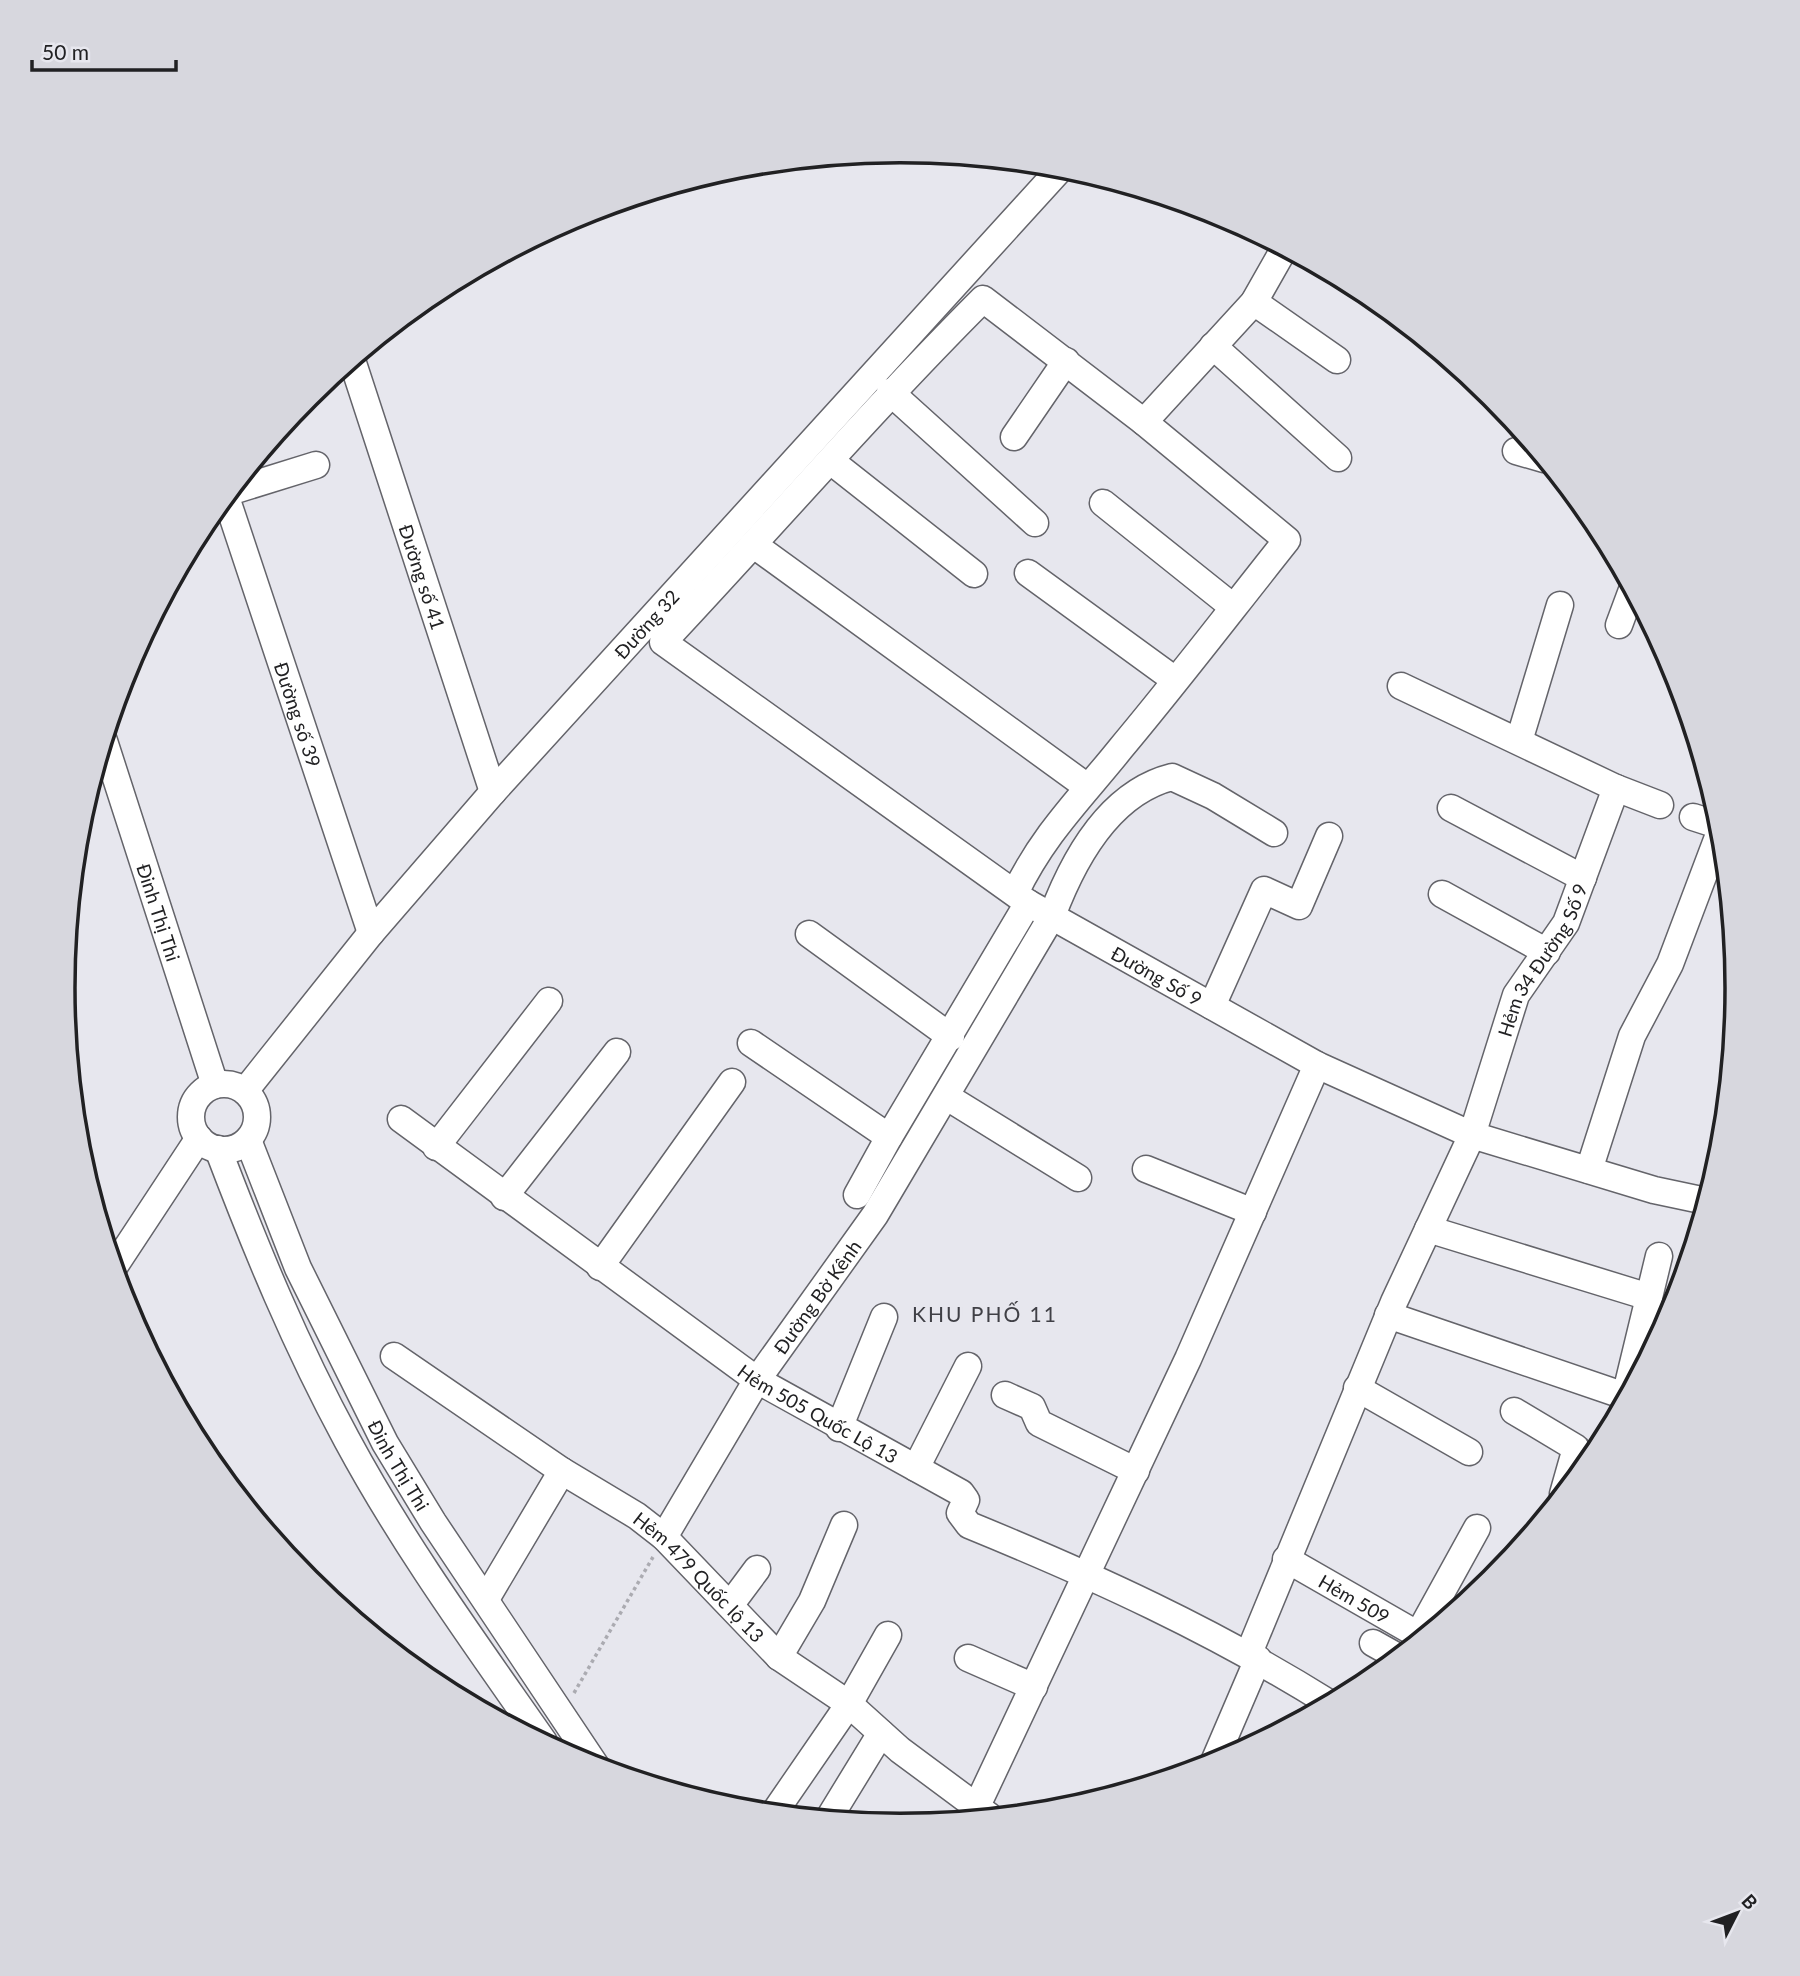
<svg xmlns="http://www.w3.org/2000/svg" width="1800" height="1976" viewBox="0 0 1800 1976" font-family="Lato,sans-serif">
  <style>
    .lines { fill: none; stroke-linecap: round; stroke-linejoin: round }
    .minor-casing { stroke: #64646a; stroke-width: 29 }
    .path { stroke: #ababb1; stroke-width: 3.5; stroke-dasharray: 3.5 3.5; stroke-linecap: butt }
    .minor { stroke: #fff; stroke-width: 26 }
    .labels { text-anchor: middle; dominant-baseline: central; stroke-width: 5; stroke-linejoin: round; paint-order: stroke }
    .street-label { font-size: 19px; fill: #212123; stroke: #e7e7ee }
    .neighbourhood-label { font-size: 21px; letter-spacing: 2px; fill: #404046; stroke: #e7e7ee }
    .rim { fill: none; stroke: #212123; stroke-width: 3.5 }
  </style>
  <rect width="100%" height="100%" fill="#e7e7ee"/>
  <g class="lines">
    <g class="minor-casing">
      <g id="minor">
        <path d="M1254 302 1337 360"/>
        <path d="M1213 346 1338 458"/>
        <path id="s1" d="M352 360 493 792"/>
        <path d="M890 392 1035 523"/>
        <path d="M1144 422 1254 302 1284 249"/>
        <path d="M1014 437 1066 361"/>
        <path d="M1516 451 1544 459"/>
        <path d="M832 462 974 574"/>
        <path d="M229 492 316 465"/>
        <path id="s2" d="M226 497 371 933"/>
        <path d="M1103 503 1233 607"/>
        <path d="M754 545 1086 786"/>
        <path d="M1028 573 1175 680"/>
        <path d="M1619 625 1632 590"/>
        <path d="M1401 686 1616 788 1660 805"/>
        <path id="s3" d="M104 741 215 1085"/>
        <path d="M1519 741 1560 605"/>
        <path d="M1451 808 1583 878"/>
        <path d="M1693 817 1721 826"/>
        <path id="s4" d="M1015 893C1044 833 1081 798 1121 748 1178 680 1232 609 1287 540L1144 422 983 299C873 409 770 528 663 642L1028 903 1317 1065 1472 1135 1654 1190 1706 1201"/>
        <path d="M1442 894 1547 952"/>
        <path d="M809 934 951 1037"/>
        <path d="M1212 1006 1264 890 1299 906 1329 836"/>
        <path d="M751 1043 889 1137 1028 903"/>
        <circle cx="224" cy="1117" r="33"/>
        <path id="s5" d="M245 1091 371 933 493 792 1062 167"/>
        <path d="M947 1097 1078 1178"/>
        <path id="s6" d="M401 1119 757 1380 961 1493 966 1500 960 1513 969 1525C1096 1577 1212 1630 1329 1703"/>
        <path id="s7" d="M248 1140 298 1268 385 1443 433 1522 596 1766"/>
        <path d="M436 1147 549 1001"/>
        <path d="M218 1149C256 1249 296 1346 347 1440 404 1546 475 1643 544 1742"/>
        <path d="M1146 1169 1253 1212"/>
        <path d="M1589 1170 1632 1036 1670 964 1721 829"/>
        <path d="M857 1195 889 1137"/>
        <path d="M504 1197 617 1052"/>
        <path d="M1428 1229 1649 1297"/>
        <path d="M114 1267 199 1138"/>
        <path d="M600 1267 732 1082"/>
        <path d="M1388 1315 1625 1396"/>
        <path id="s8" d="M394 1356 562 1471 637 1516 664 1537 779 1657 849 1704 900 1750 989 1816"/>
        <path d="M1357 1388 1469 1452"/>
        <path d="M1005 1395 1032 1407 1039 1423 1136 1471"/>
        <path d="M1624 1401 1659 1256"/>
        <path d="M1514 1411 1576 1448 1563 1494"/>
        <path d="M839 1428 884 1317"/>
        <path d="M916 1468 968 1366"/>
        <path id="s9" d="M664 1537 757 1380 875 1215 1052 916C1073 860 1109 793 1172 777L1213 796 1274 833"/>
        <path id="s10" d="M1286 1559 1422 1637"/>
        <path d="M486 1599 562 1471"/>
        <path d="M731 1604 757 1569"/>
        <path d="M1418 1635 1477 1528"/>
        <path d="M1373 1643 1398 1657"/>
        <path id="s11" d="M1249 1653 1394 1302 1472 1135 1516 995 1566 923 1616 788"/>
        <path d="M779 1657 812 1601 844 1525"/>
        <path d="M968 1658 1034 1687"/>
        <path d="M1213 1764 1258 1659"/>
        <path d="M976 1808 1188 1359 1317 1065"/>
        <path d="M774 1813 849 1704 888 1635"/>
        <path d="M829 1818 881 1733"/>
      </g>
    </g>
    <path class="path" d="M574 1693 653 1557"/>
    <use href="#minor" class="minor"/>
  </g>
  <g class="labels">
    <g class="street-label">
      <text stroke="none"><textPath href="#s1" startOffset="228">Đường số 41</textPath></text>
      <text stroke="none"><textPath href="#s5" startOffset="616">Đường 32</textPath></text>
      <text stroke="none"><textPath href="#s2" startOffset="229">Đường số 39</textPath></text>
      <text stroke="none"><textPath href="#s3" startOffset="180">Đinh Thị Thi</textPath></text>
      <text stroke="none"><textPath href="#s11" startOffset="754">Hẻm 34 Đường Số 9</textPath></text>
      <text stroke="none"><textPath href="#s4" startOffset="1900">Đường Số 9</textPath></text>
      <text stroke="none"><textPath href="#s9" startOffset="285">Đường Bờ Kênh</textPath></text>
      <text stroke="none"><textPath href="#s6" startOffset="511">Hẻm 505 Quốc Lộ 13</textPath></text>
      <text stroke="none"><textPath href="#s7" startOffset="359">Đinh Thị Thi</textPath></text>
      <text stroke="none"><textPath href="#s8" startOffset="378">Hẻm 479 Quốc lộ 13</textPath></text>
      <text stroke="none"><textPath href="#s10" startOffset="79">Hẻm 509</textPath></text>
    </g>
    <g class="neighbourhood-label">
      <text x="985" y="1313">KHU PHỐ 11</text>
    </g>
  </g>
  <path d="M0 0H1800V1976H0ZM75 988a825 825 0 1 1 1650 0a825 825 0 1 1-1650 0Z" fill="#d7d7de" fill-rule="evenodd"/>
  <path class="rim" d="M75 988a825 825 0 1 1 1650 0a825 825 0 1 1-1650 0Z"/>
  <g transform="translate(1737 1913) rotate(48)" stroke="#e7e7ee" stroke-width="5" paint-order="stroke">
  <path d="M0-5L12 26L0 18L-12 26Z" fill="#212123"/>
  <text y="-10" font-size="19" font-weight="bold" text-anchor="middle" fill="#212123">B</text>
  </g>
  <path d="M32 60v10h144v-10" fill="none" stroke="#212123" stroke-width="3.5"/>
  <text x="42" y="60" font-size="21" fill="#212123" stroke="#e7e7ee" stroke-width="5" paint-order="stroke">50 m</text>
</svg>
